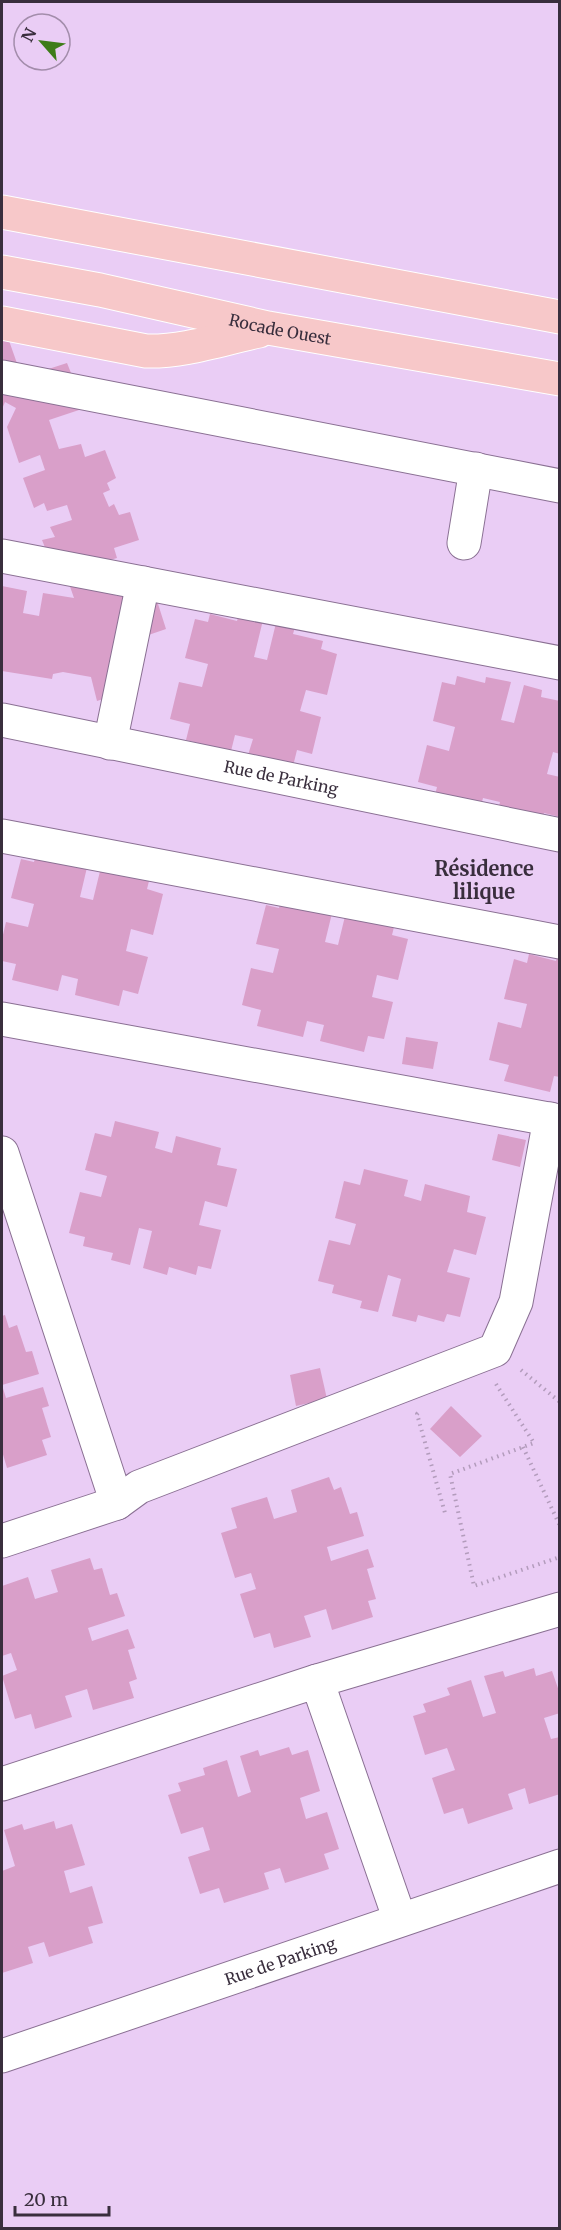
<svg xmlns="http://www.w3.org/2000/svg" width="561" height="2230" viewBox="0 0 561 2230" font-family="Merriweather,serif">
  <style>
    .building { fill: #d99fc9 }
    .lines { fill: none; stroke-linecap: round; stroke-linejoin: round }
    .minor-casing { stroke: #8a7093; stroke-width: 35 }
    .highway-casing { stroke: #fff; stroke-width: 35 }
    .path { stroke: #b39cbc; stroke-width: 4; stroke-dasharray: 1.5 4.5; stroke-linecap: butt }
    .minor { stroke: #fff; stroke-width: 33 }
    .highway { stroke: #f7c8c9; stroke-width: 33 }
    .labels { text-anchor: middle; dominant-baseline: central; stroke-width: 4.5; stroke-linejoin: round; paint-order: stroke }
    .street-label { font-size: 16px; fill: #392e3d; stroke: #eacdf5 }
    .quarter-label { font-size: 20px; font-weight: bold; fill: #392e3d; stroke: #eacdf5 }
  </style>
  <rect width="100%" height="100%" fill="#eacdf5"/>
  <path class="building" d="M7 335 19 369 30 375 67 363 85 408 49 420 59 449 81 444 85 457 105 450 116 478 107 483 110 490 103 493 109 507 114 504 119 515 130 512 139 540 114 548 117 558 104 562 116 596 152 585 166 629 131 641 137 688 97 701 91 677 63 672 53 674 52 679 2 671V586L27 591 23 613 39 616 43 593 74 598 67 578 54 570 42 540 55 537 50 527 72 520 67 505 47 511 44 503 34 508 23 478 45 470 40 455 19 463 7 427 16 408 5 402 2 409V336Z
    M210 614 237 621 239 614 263 620 254 657 267 660 276 623 295 627 293 634 323 641 321 649 337 654 327 695 306 690 300 711 321 717 312 754 297 750 293 766 248 755 253 739 235 735 231 751 186 740 190 724 170 719 179 682 202 687 208 664 185 658 195 619 208 622Z
    M457 676 485 683 486 677 511 682 501 720 514 723 524 685 542 690 541 697 560 701V754L553 752 547 774 560 777V817L544 813 541 829 496 818 500 802 483 798 479 814 433 803 437 787 418 782 427 745 449 751 455 727 433 721 442 682 455 685Z
    M36 854 89 859 80 897 93 900 102 863 119 874 149 881 147 889 163 894 153 935 131 929 126 951 148 957 138 994 123 990 119 1006 75 995 78 979 62 975 58 991 12 980 16 964 2 961V939L6 922 28 927 34 904 11 898 21 859 34 862Z
    M281 899 334 905 325 942 338 945 347 908 394 927 392 935 408 939 398 980 377 975 372 997 393 1002 384 1039 368 1036 364 1052 320 1041 324 1025 307 1021 303 1037 257 1026 261 1010 242 1005 251 968 273 973 279 949 256 944 266 905 279 908Z
    M529 954 556 961 558 954 560 955V1077L554 1076 550 1092 504 1081 509 1065 489 1060 498 1022 521 1028 527 1004 504 999 514 959 527 963Z
    M406 1037 438 1042 433 1069 402 1064Z
    M115 1121 159 1132 155 1148 172 1153 176 1136 221 1148 217 1165 237 1169 227 1207 205 1201 199 1225 221 1230 211 1269 198 1266 196 1275 169 1267 167 1275 143 1268 152 1231 139 1228 130 1265 111 1260 113 1253 83 1246 85 1237 69 1233 80 1192 101 1197 107 1176 85 1170 95 1133 111 1137Z
    M498 1134 526 1140 520 1167 492 1160Z
    M364 1169 408 1180 404 1196 421 1201 425 1184 470 1196 467 1212 486 1217 476 1255 454 1249 447 1272 470 1278 460 1317 447 1314 444 1322 418 1315 416 1322 392 1316 401 1279 388 1275 378 1312 360 1308 362 1301 332 1293 334 1285 318 1281 329 1240 350 1245 356 1224 335 1218 344 1181 360 1185Z
    M5 1315 9 1328 17 1325 26 1352 32 1351 39 1374 2 1385 6 1398 43 1387 49 1406 42 1408 51 1437 42 1440 47 1455 7 1468 2 1451V1316Z
    M320 1368 327 1399 296 1406 290 1375Z
    M451 1406 482 1436 460 1457 430 1429Z
    M329 1477 334 1490 341 1487 350 1514 357 1512 364 1536 327 1547 331 1561 368 1549 374 1567 367 1569 376 1599 368 1601 373 1617 332 1630 326 1609 304 1616 311 1637 274 1648 270 1633 254 1638 240 1594 256 1589 251 1573 235 1578 221 1533 237 1528 231 1508 267 1497 274 1519 297 1512 291 1490Z
    M90 1558 94 1570 102 1568 110 1595 117 1593 125 1616 88 1628 92 1641 128 1629 135 1648 128 1650 137 1679 129 1682 134 1698 93 1710 87 1689 65 1696 72 1717 35 1729 31 1714 15 1719 2 1676 17 1670 11 1653 2 1656V1586L28 1577 35 1599 58 1592 51 1570Z
    M534 1668 536 1676 552 1671 560 1694V1713L544 1718 551 1739 560 1737V1794L529 1804 525 1788 508 1794 513 1809 468 1824 463 1808 444 1814 432 1778 455 1770 447 1748 425 1755 413 1716 426 1712 423 1704 450 1695 447 1688 471 1680 483 1717 496 1713 484 1676 503 1671 505 1677Z
    M289 1747 292 1755 308 1750 320 1791 300 1798 306 1819 327 1812 339 1849 324 1854 329 1869 285 1883 280 1868 264 1873 269 1889 224 1903 219 1888 200 1894 188 1857 210 1850 203 1827 181 1834 168 1795 181 1791 178 1783 205 1775 203 1768 227 1760 238 1797 251 1792 240 1756 258 1750 260 1756Z
    M54 1821 56 1829 72 1824 85 1865 64 1871 70 1893 92 1886 103 1923 88 1927 93 1943 49 1957 44 1942 28 1947 33 1963 2 1973V1871L15 1866 4 1830 22 1824 24 1830Z"/>
  <g class="lines">
    <g class="minor-casing">
      <g id="minor">
        <path d="M2 377 560 486"/>
        <path d="M464 543 476 469"/>
        <path d="M2 556 560 663"/>
        <path id="s1" d="M2 720 560 835"/>
        <path d="M110 743 143 583"/>
        <path d="M2 836 560 942"/>
        <path d="M2 1019 560 1121"/>
        <path d="M2 1153 117 1503"/>
        <path d="M2 1541 117 1503 139 1487 495 1350 516 1302 550 1119"/>
        <path d="M317 1681 560 1609"/>
        <path d="M2 1784 317 1681 400 1920"/>
        <path id="s2" d="M2 2056 560 1866"/>
      </g>
    </g>
    <g class="highway-casing">
      <g id="highway">
        <path d="M2 212 560 317"/>
        <path id="s3" d="M2 272 100 290 268 328 560 379"/>
        <path d="M2 323 146 351C184 352 221 339 259 331"/>
      </g>
    </g>
    <path class="path" d="M521 1370 560 1402
      M496 1384 534 1443 450 1474 474 1586 560 1557
      M418 1413 417 1414 445 1513
      M523 1447 560 1526"/>
    <use href="#minor" class="minor"/>
    <use href="#highway" class="highway"/>
  </g>
  <g class="labels">
    <g class="street-label">
      <text stroke="none"><textPath href="#s3" startOffset="284">Rocade Ouest</textPath></text>
      <text stroke="none"><textPath href="#s1" startOffset="285">Rue de Parking</textPath></text>
      <text stroke="none"><textPath href="#s2" startOffset="294">Rue de Parking</textPath></text>
    </g>
    <g class="quarter-label">
      <text x="484" y="868">Résidence<tspan x="484" dy="23">lilique</tspan></text>
    </g>
  </g>
  <rect width="561" height="2230" fill="none" stroke="#392e3d" stroke-width="6"/>
  <g transform="translate(42 42) rotate(298)"><circle r="28" fill="#eacdf5" stroke="#a38dab" stroke-width="1.5"/>
  <path d="M0-4.5L10 22L0 15L-10 22Z" fill="#3e7c19"/>
  <text y="-9" font-size="16" font-weight="bold" text-anchor="middle" fill="#392e3d">N</text>
  </g>
  <path d="M15 2206v9h94v-9" fill="none" stroke="#392e3d" stroke-width="3"/>
  <text x="24" y="2206" font-size="18" fill="#392e3d" stroke="#eacdf5" stroke-width="4.5" paint-order="stroke">20 m</text>
</svg>
